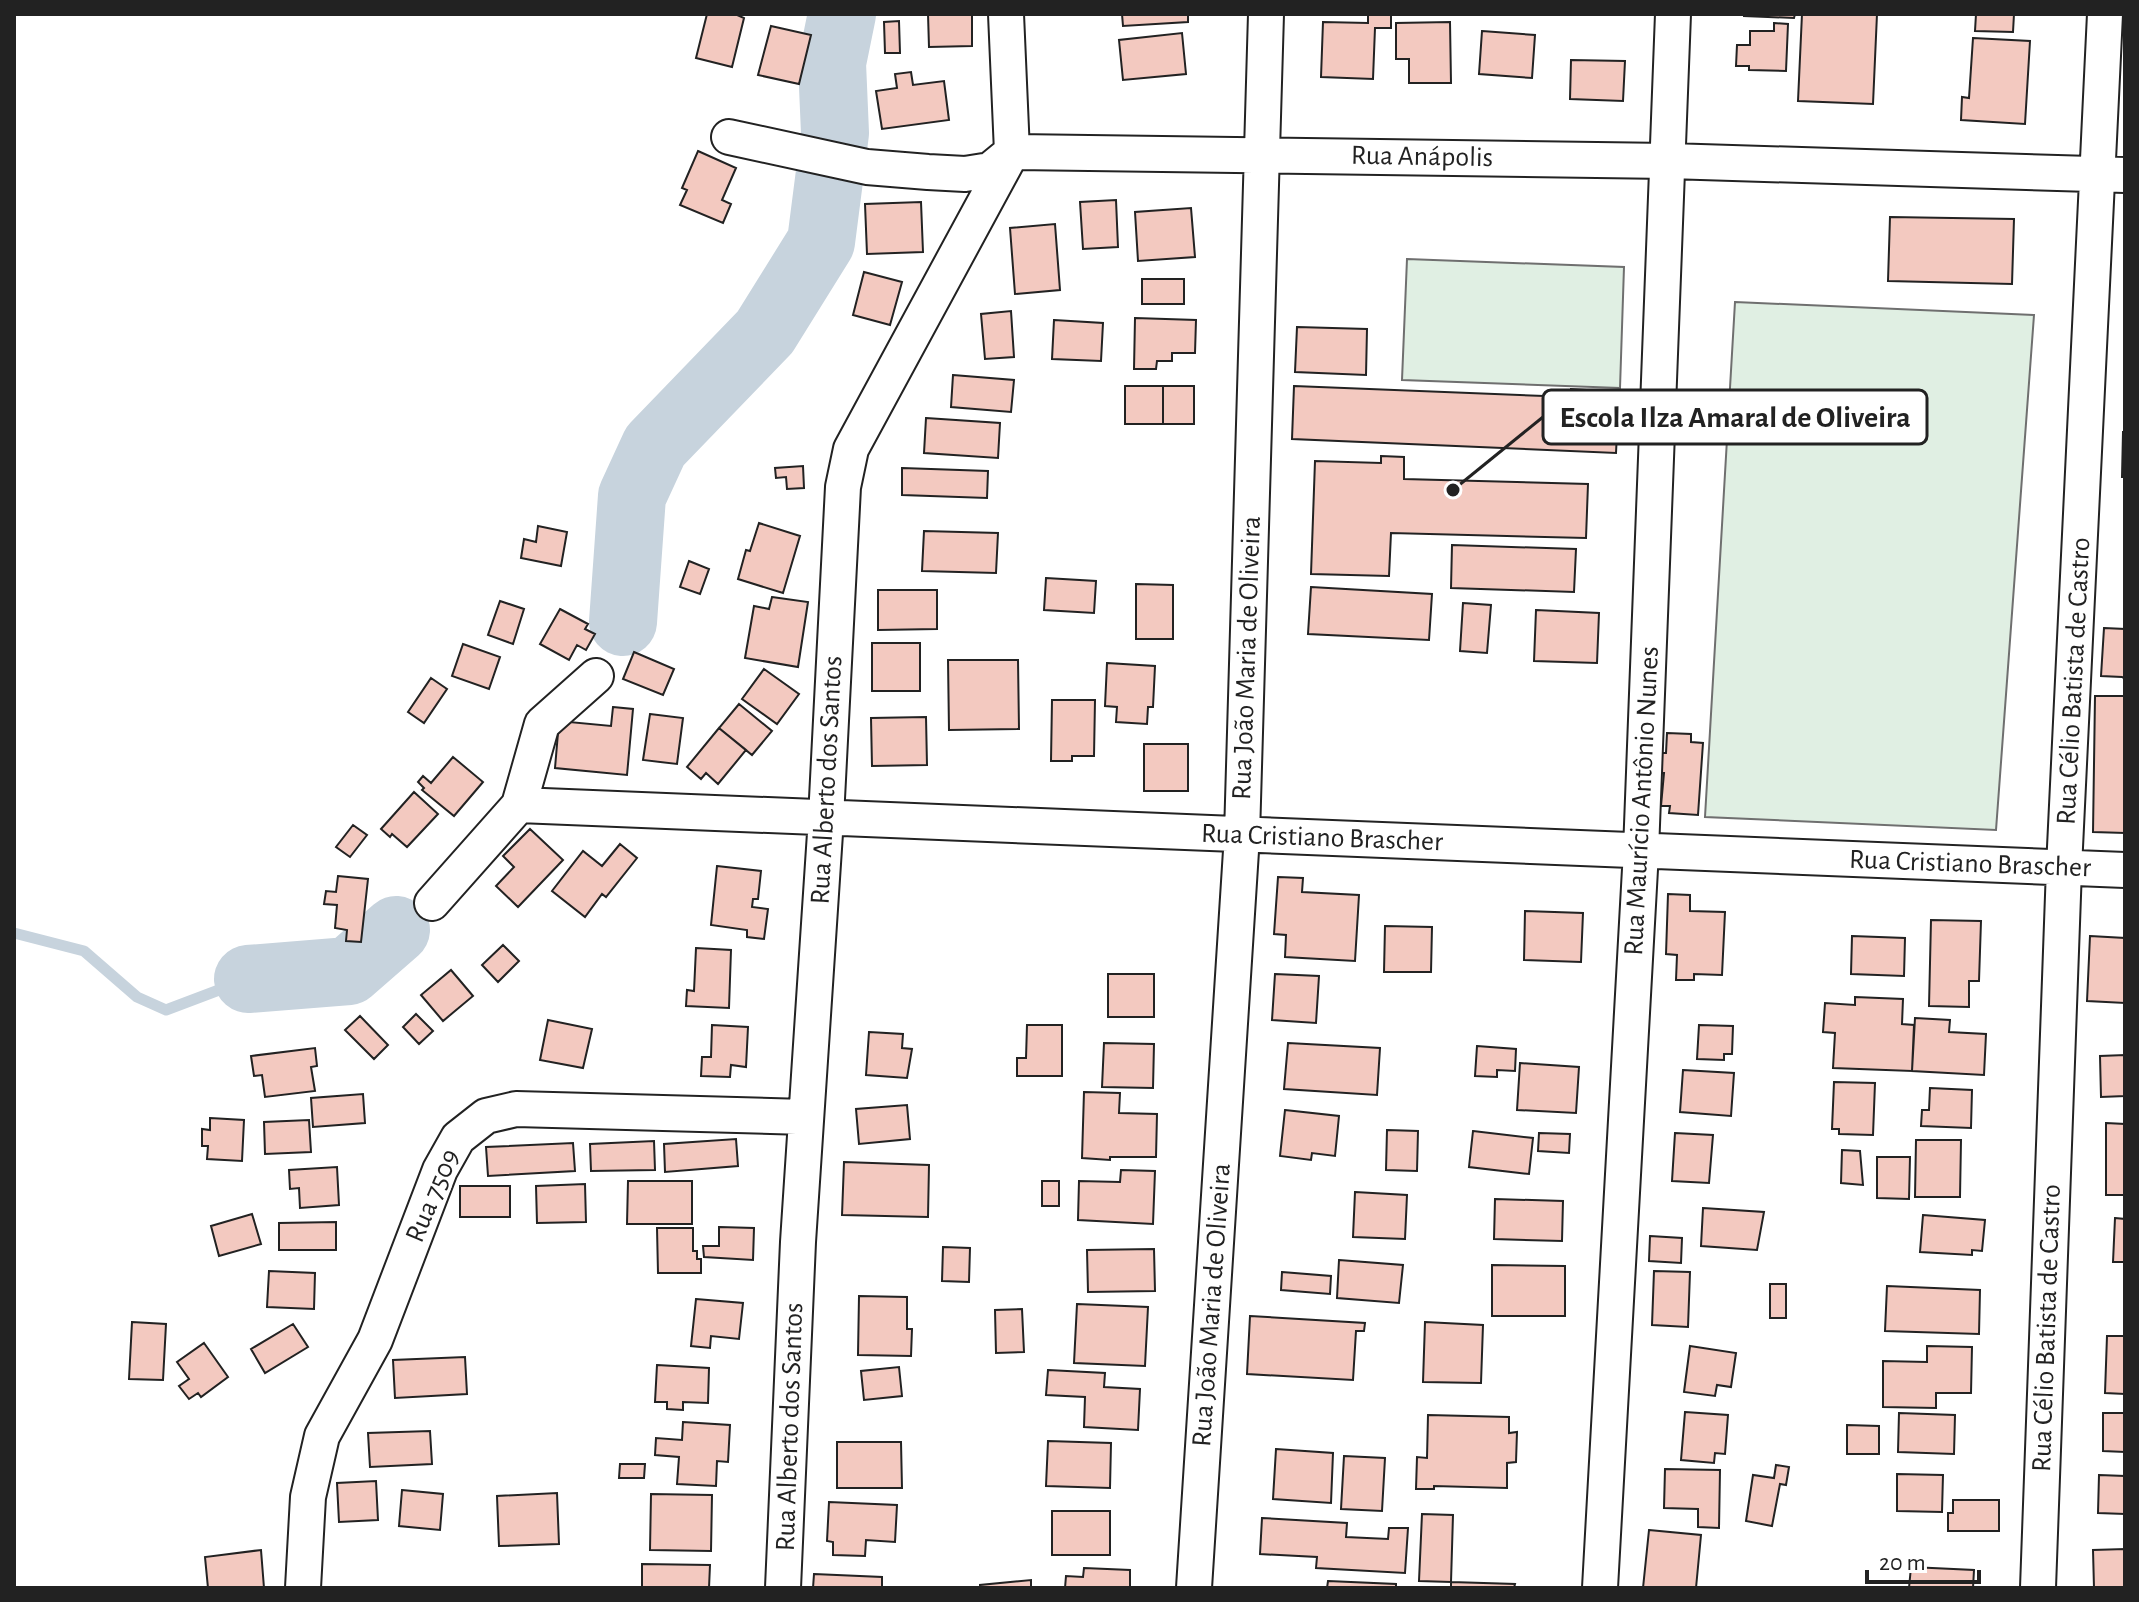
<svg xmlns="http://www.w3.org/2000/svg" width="2139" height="1602" viewBox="0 0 2139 1602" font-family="'Alegreya Sans',sans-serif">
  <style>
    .pitch { fill: #e0efe3; stroke: #6f6f6f; stroke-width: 2 }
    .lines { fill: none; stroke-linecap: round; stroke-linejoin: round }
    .stream { stroke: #c7d3dd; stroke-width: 11 }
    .river { stroke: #c7d3dd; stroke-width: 68 }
    .building { fill: #f3c9c0; stroke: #222; stroke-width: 2 }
    .minor-casing { stroke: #222; stroke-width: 38 }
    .minor { stroke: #fff; stroke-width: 34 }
    .labels { text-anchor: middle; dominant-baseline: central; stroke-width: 6; stroke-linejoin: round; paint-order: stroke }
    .street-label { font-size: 28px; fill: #222; stroke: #fff }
    .leader { fill: none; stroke: #222; stroke-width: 3 }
    .callout-dot { fill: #222; stroke: #fff; stroke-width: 3 }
    .callout { fill: #fff; stroke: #222; stroke-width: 3 }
    .callout-label { font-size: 30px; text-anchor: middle; font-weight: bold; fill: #222 }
  </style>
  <rect width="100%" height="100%" fill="#fff"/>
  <path class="pitch" d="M1407 259 1624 267 1620 388 1402 380Z
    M1735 302 2034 315 1996 830 1705 817Z"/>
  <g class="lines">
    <path class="stream" d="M14 933 84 951 137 997 166 1010 248 979"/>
    <path class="river" d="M623 622 632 496 655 446 765 332 821 242 835 133 832 63 842 14
      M248 979 349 971 396 930"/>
  </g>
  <path class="building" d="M707 14H735L744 18 732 67 696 58Z
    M928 14H972V46L929 47Z
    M1122 14H1188V22L1123 26Z
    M1368 14H1391V28H1375L1373 79 1321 77 1323 22 1368 23Z
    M1744 14H1795L1794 18 1744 16Z
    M1802 14H1877L1873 104 1798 101Z
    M1976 14H2014L2013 32 1975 31Z
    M899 21 900 53H885L884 22Z
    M1450 22 1451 83H1409V59H1396V23Z
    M1774 23 1788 24 1786 71 1749 70V66H1736L1737 45H1750V31H1774Z
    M771 26 811 35 799 84 758 75Z
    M1482 31 1535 35 1532 78 1479 74Z
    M1182 33 1186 74 1123 80 1119 40Z
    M1973 38 2030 41 2025 124 1961 120 1962 97 1969 98Z
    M1571 60 1625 61 1623 101 1570 99Z
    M911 72 913 85 944 81 949 120 882 129 876 91 897 88 895 74Z
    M698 151 736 168 722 200 731 204 723 223 680 205 687 190 682 188Z
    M1116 200 1118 247 1083 249 1080 202Z
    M921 202 923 252 867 254 865 204Z
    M1191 208 1195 257 1138 261 1135 212Z
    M1890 217 2014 219 2012 284 1888 281Z
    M1055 224 1060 290 1015 294 1010 228Z
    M864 272 902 282 890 325 853 315Z
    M1142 279H1184V304H1142Z
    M1011 311 1014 357 985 359 981 314Z
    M1135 318 1196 320 1195 353H1172V361H1157L1156 369H1134Z
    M1054 320 1103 323 1101 361 1052 359Z
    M1297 327 1367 329 1366 375 1295 372Z
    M953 375 1014 380 1011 412 951 407Z
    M1125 386H1163V424H1125Z
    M1163 386H1194V424H1163Z
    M1294 386 1571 397V389L1619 392 1616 453 1292 439Z
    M926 418 1000 423 998 458 924 453Z
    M2123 432H2125V477H2122Z
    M1381 456 1404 457V479L1588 484 1586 538 1391 533 1389 576 1311 574 1315 461 1381 463Z
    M803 466 804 488 787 489 786 477 776 478 775 468Z
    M902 468 988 471 987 498 902 495Z
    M759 523 800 536 783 593 738 579 746 550 750 551Z
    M538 526 567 532 561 566 521 558 524 539 536 542Z
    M924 531 998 533 996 573 922 571Z
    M1452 545 1576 549 1574 592 1451 588Z
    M689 561 709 569 700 594 680 587Z
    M1046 578 1096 581 1094 613 1044 610Z
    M1136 584 1173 585V639H1136Z
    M1311 587 1432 594 1429 640 1308 634Z
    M878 590H937V629L878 630Z
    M772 597 808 602 798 667 745 658 754 606 769 609Z
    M500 601 524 609 513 644 488 635Z
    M1463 603 1491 605 1487 653 1460 651Z
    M560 609 588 624 585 629 595 634 586 650 577 645 569 660 540 644Z
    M1536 610 1599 613 1597 663 1534 661Z
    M2104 628 2125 629V679L2122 677 2101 676Z
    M872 643H920V691H872Z
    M463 644 500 657 489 689 452 676Z
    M634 652 674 669 663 695 623 679Z
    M948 660H1018L1019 729 949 730Z
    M1107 663 1155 666 1153 707H1148L1147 724 1116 722 1117 707 1105 706Z
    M764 669 799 694 777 724 742 699Z
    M431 678 447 689 424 723 408 712Z
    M2095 696H2125V833L2093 832Z
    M1052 700H1095L1094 756H1072V761H1051Z
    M739 704 772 731 752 755 719 728Z
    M613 707 633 709 627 775 555 768 559 721 611 726Z
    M650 714 683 718 677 764 643 760Z
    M926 717 927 765 872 766 871 718Z
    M719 728 746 750 718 784 706 773 701 779 687 767Z
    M1667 733 1691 734V742L1703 743 1698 815 1669 813 1670 806H1661L1664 773H1659L1660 753H1666Z
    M1144 744H1188V791H1144Z
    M453 757 483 782 454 816 422 790 424 788 418 782 423 776 431 783Z
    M414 792 438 814 407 847 392 834 390 837 381 829Z
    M353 825 367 835 350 857 336 847Z
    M530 829 563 860 518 907 496 886 514 867 503 856Z
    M620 844 637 858 606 897 602 894 585 917 552 891 583 851 602 866Z
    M717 866 761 871 758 899H753L752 907 768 909 764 939 747 937V930L711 925Z
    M338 876 368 879 361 942 346 941 347 930 335 928 337 905 324 904 326 891 336 892Z
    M1278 877 1303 878 1302 892 1359 895 1355 961 1285 957 1286 935 1274 934Z
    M1668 894 1690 895V911L1725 912 1722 975 1694 974V980H1676L1677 955 1666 954Z
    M1525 911 1583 913 1581 962 1524 960Z
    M1931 920 1981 921 1979 981H1969V1007L1929 1006Z
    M1385 926 1432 927 1431 972H1384Z
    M1852 936 1905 938 1904 976 1851 974Z
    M2090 936 2125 938V1003L2087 1001Z
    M503 945 519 961 498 982 482 965Z
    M696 948 731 950 729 1008 686 1006 687 990 694 991Z
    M451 970 473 996 443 1021 421 995Z
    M1108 974H1154V1017H1108Z
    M1275 974 1319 976 1316 1023 1272 1020Z
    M1855 997 1903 999 1902 1024 1914 1025 1912 1071 1833 1068 1835 1033 1823 1032 1825 1003 1855 1005Z
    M416 1014 433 1031 419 1044 403 1027Z
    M360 1016 388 1045 374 1059 345 1030Z
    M1915 1018 1950 1020 1949 1032 1986 1034 1984 1075 1912 1071Z
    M548 1020 592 1029 583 1068 540 1060Z
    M712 1025 748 1027 746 1067 731 1065 730 1077 701 1076 702 1057H711Z
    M1027 1025H1062V1076H1017V1058H1026Z
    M1699 1025 1733 1026 1732 1054H1724V1060L1697 1059Z
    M869 1032 903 1034 902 1048 912 1049 907 1078 866 1075Z
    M1104 1043 1154 1044 1153 1088 1102 1087Z
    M1288 1043 1380 1048 1377 1095 1284 1089Z
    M1477 1046 1516 1049 1515 1071 1497 1070V1077L1475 1076Z
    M315 1048 317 1066 311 1067 315 1091 265 1097 262 1075 254 1076 251 1056Z
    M2125 1055V1096L2101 1097 2100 1056Z
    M1520 1063 1579 1067 1576 1113 1517 1110Z
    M1683 1070 1734 1073 1731 1116 1680 1112Z
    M1834 1082 1875 1083 1873 1135 1839 1134V1129H1832Z
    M1930 1088 1972 1090 1971 1128 1921 1126 1922 1110H1929Z
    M1084 1092 1120 1093 1119 1113 1157 1114 1156 1157H1110V1160L1082 1158Z
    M363 1094 365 1123 313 1127 311 1098Z
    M907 1105 910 1139 859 1144 856 1109Z
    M1285 1110 1339 1116 1335 1156 1312 1153 1311 1160 1280 1156Z
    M210 1118 244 1120 242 1161 207 1159 208 1146H202V1129L210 1130Z
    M309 1120 311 1152 265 1154 264 1122Z
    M2106 1123 2125 1124V1195H2106Z
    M1387 1130 1418 1131 1417 1171 1386 1170Z
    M1473 1131 1533 1138 1529 1174 1469 1167Z
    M1539 1133 1570 1134 1569 1153 1538 1151Z
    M1675 1133 1713 1135 1709 1183 1672 1181Z
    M736 1139 738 1166 665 1172 664 1144Z
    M1916 1140H1961L1960 1197H1915Z
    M654 1141 655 1170 591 1171 590 1144Z
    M573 1143 575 1171 488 1176 486 1147Z
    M1842 1150 1860 1151 1863 1185 1841 1183Z
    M1877 1157H1910L1909 1199 1877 1198Z
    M844 1162 929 1165 928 1217 842 1215Z
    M337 1167 339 1205 300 1208 299 1188 290 1189 289 1170Z
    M1121 1170 1155 1171 1153 1224 1078 1220 1079 1181 1120 1182Z
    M628 1181H692V1224H627Z
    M1042 1181H1059V1206H1042Z
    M585 1184 586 1222 537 1223 536 1186Z
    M460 1186H510V1217H460Z
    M1355 1192 1407 1195 1405 1239 1353 1237Z
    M1495 1199 1563 1201 1562 1241 1494 1239Z
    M1703 1208 1764 1212 1757 1250 1701 1246Z
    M252 1214 261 1244 219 1256 211 1226Z
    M1923 1215 1985 1220 1982 1251 1972 1250V1255L1920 1252Z
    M2115 1218 2125 1219V1262H2113Z
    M336 1222V1250H279V1223Z
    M719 1227 754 1228 753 1260 704 1257 703 1246H719Z
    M657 1228H693V1251H697V1259H701V1273H658Z
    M1650 1236 1682 1238 1681 1263 1649 1261Z
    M943 1247 970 1248 969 1282 942 1281Z
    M1154 1249 1155 1291 1088 1292 1087 1250Z
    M1339 1260 1403 1265 1399 1303 1337 1298Z
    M1492 1265 1565 1266V1316H1492Z
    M269 1271 315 1273 314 1309 267 1307Z
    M1654 1271 1690 1272 1688 1327 1652 1325Z
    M1282 1272 1331 1276 1330 1294 1281 1290Z
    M1770 1284H1786V1318H1770Z
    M1887 1286 1980 1290 1979 1334 1885 1331Z
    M859 1296 907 1297V1329H912L911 1356 858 1355Z
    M696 1299 743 1303 739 1339 711 1336 710 1348 691 1346Z
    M1077 1304 1148 1307 1145 1366 1074 1363Z
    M1022 1309 1024 1352 996 1353 995 1310Z
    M1250 1316 1365 1323 1364 1331H1356L1353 1380 1247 1374Z
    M132 1322 166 1324 163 1380 129 1379Z
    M1425 1322 1483 1325 1481 1383 1423 1382Z
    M293 1324 308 1347 265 1373 251 1349Z
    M2107 1336H2125V1394L2105 1393Z
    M204 1343 228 1377 201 1397 198 1393 189 1399 179 1386 189 1379 177 1362Z
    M1690 1346 1736 1353 1731 1387 1717 1385 1715 1396 1684 1392Z
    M1927 1346 1972 1347 1971 1393H1936V1408L1883 1407V1361L1927 1362Z
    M465 1357 467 1394 395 1398 393 1360Z
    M657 1365 709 1368 708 1403 683 1402V1410L667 1409V1402H655Z
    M899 1367 902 1396 864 1400 861 1371Z
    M1048 1370 1105 1373 1104 1387 1140 1389 1138 1430 1084 1427 1085 1397 1046 1395Z
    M1685 1412 1728 1415 1725 1454 1715 1453 1714 1463 1681 1460Z
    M1899 1413 1955 1415 1954 1454 1898 1452Z
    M2103 1413H2125V1452L2103 1451Z
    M1428 1415 1509 1417V1433L1517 1432 1516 1462 1507 1463V1488L1434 1486V1489H1416L1417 1457 1427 1458Z
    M683 1422 730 1425 728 1462 717 1461 716 1486 677 1484 679 1457 655 1455 656 1438 682 1440Z
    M1847 1425 1879 1426V1454H1847Z
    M430 1431 432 1464 370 1467 368 1433Z
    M1048 1441 1111 1443 1110 1488 1046 1486Z
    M837 1442H901L902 1488H837Z
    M1276 1449 1333 1453 1331 1503 1273 1499Z
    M1344 1456 1385 1458 1382 1511 1341 1509Z
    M620 1464H645L644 1478H619Z
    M1776 1465 1789 1467 1786 1485 1780 1484 1772 1526 1746 1521 1753 1475 1774 1478Z
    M1665 1469 1720 1470 1719 1528 1698 1527V1509L1664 1508Z
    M1897 1474 1943 1475 1942 1512 1897 1511Z
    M2099 1475 2125 1476V1514L2098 1513Z
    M376 1481 378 1520 339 1522 337 1483Z
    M402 1490 443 1494 440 1530 399 1526Z
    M557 1493 559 1544 499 1546 497 1496Z
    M651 1494 712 1495 711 1551 650 1550Z
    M1953 1500H1999V1531H1948V1513H1953Z
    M829 1502 897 1505 895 1542 866 1540 865 1556 833 1555V1542L827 1541Z
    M1052 1511H1110V1555H1052Z
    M1422 1514 1453 1515 1451 1582 1419 1581Z
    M1262 1518 1347 1523 1346 1537 1388 1539 1389 1528H1408L1405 1573 1316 1568 1317 1557 1260 1554Z
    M1649 1530 1701 1535 1696 1588H1643Z
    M2125 1549V1588H2094L2093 1550Z
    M261 1550 264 1588H208L205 1557Z
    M642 1564 710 1565 709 1588H642Z
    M1911 1567 1974 1570 1973 1588H1909Z
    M1084 1568 1130 1570V1588H1065L1066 1576 1083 1577Z
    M814 1574 882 1577V1588H813Z
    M1031 1580V1588H980V1585Z
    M1328 1581 1396 1584V1588H1327Z
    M1451 1582 1515 1584 1514 1588H1451Z"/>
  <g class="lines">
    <g class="minor-casing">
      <path id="minor" d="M729 137 867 167 928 172 965 174 990 170 1012 152 1669 161 2125 175
        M519 805 2125 870
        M432 903 519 805 542 724 596 676
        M303 1588 308 1497 322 1436 375 1340 440 1170 458 1138 486 1116 516 1109 805 1117
        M783 1588 798 1242 826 818 843 487 851 449 1012 152 1006 14
        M1194 1588 1242 835 1266 14
        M1600 1588 1641 851 1673 14
        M2038 1588 2064 868 2105 14"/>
    </g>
    <use href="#minor" class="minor"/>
  </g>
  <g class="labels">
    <g class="street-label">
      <text transform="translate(1422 157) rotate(1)">Rua Anápolis</text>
      <text transform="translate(1247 658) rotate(-88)">Rua João Maria de Oliveira</text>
      <text transform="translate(2074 681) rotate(-87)">Rua Célio Batista de Castro</text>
      <text transform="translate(827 780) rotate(-87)">Rua Alberto dos Santos</text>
      <text transform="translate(1642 801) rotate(-87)">Rua Maurício Antônio Nunes</text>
      <text transform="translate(1322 838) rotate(2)">Rua Cristiano Brascher</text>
      <text transform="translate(1970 864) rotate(2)">Rua Cristiano Brascher</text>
      <text transform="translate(433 1196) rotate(-67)">Rua 7509</text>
      <text transform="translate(1212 1305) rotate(-86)">Rua João Maria de Oliveira</text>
      <text transform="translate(2047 1328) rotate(-88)">Rua Célio Batista de Castro</text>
      <text transform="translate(790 1427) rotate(-88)">Rua Alberto dos Santos</text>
    </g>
  </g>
  <path class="leader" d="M1453 490L1543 417"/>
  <circle class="callout-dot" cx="1453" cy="490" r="8"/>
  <rect class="callout" x="1543" y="390" width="384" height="54" rx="8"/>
  <g class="callout-label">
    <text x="1735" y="427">Escola Ilza Amaral de Oliveira</text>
  </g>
  <rect width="2139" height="1602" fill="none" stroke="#222222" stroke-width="32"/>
  <path d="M1867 1570v12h112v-12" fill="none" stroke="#222222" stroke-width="4"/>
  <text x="1879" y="1570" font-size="24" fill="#222222" stroke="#ffffff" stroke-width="6" paint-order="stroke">20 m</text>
</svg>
